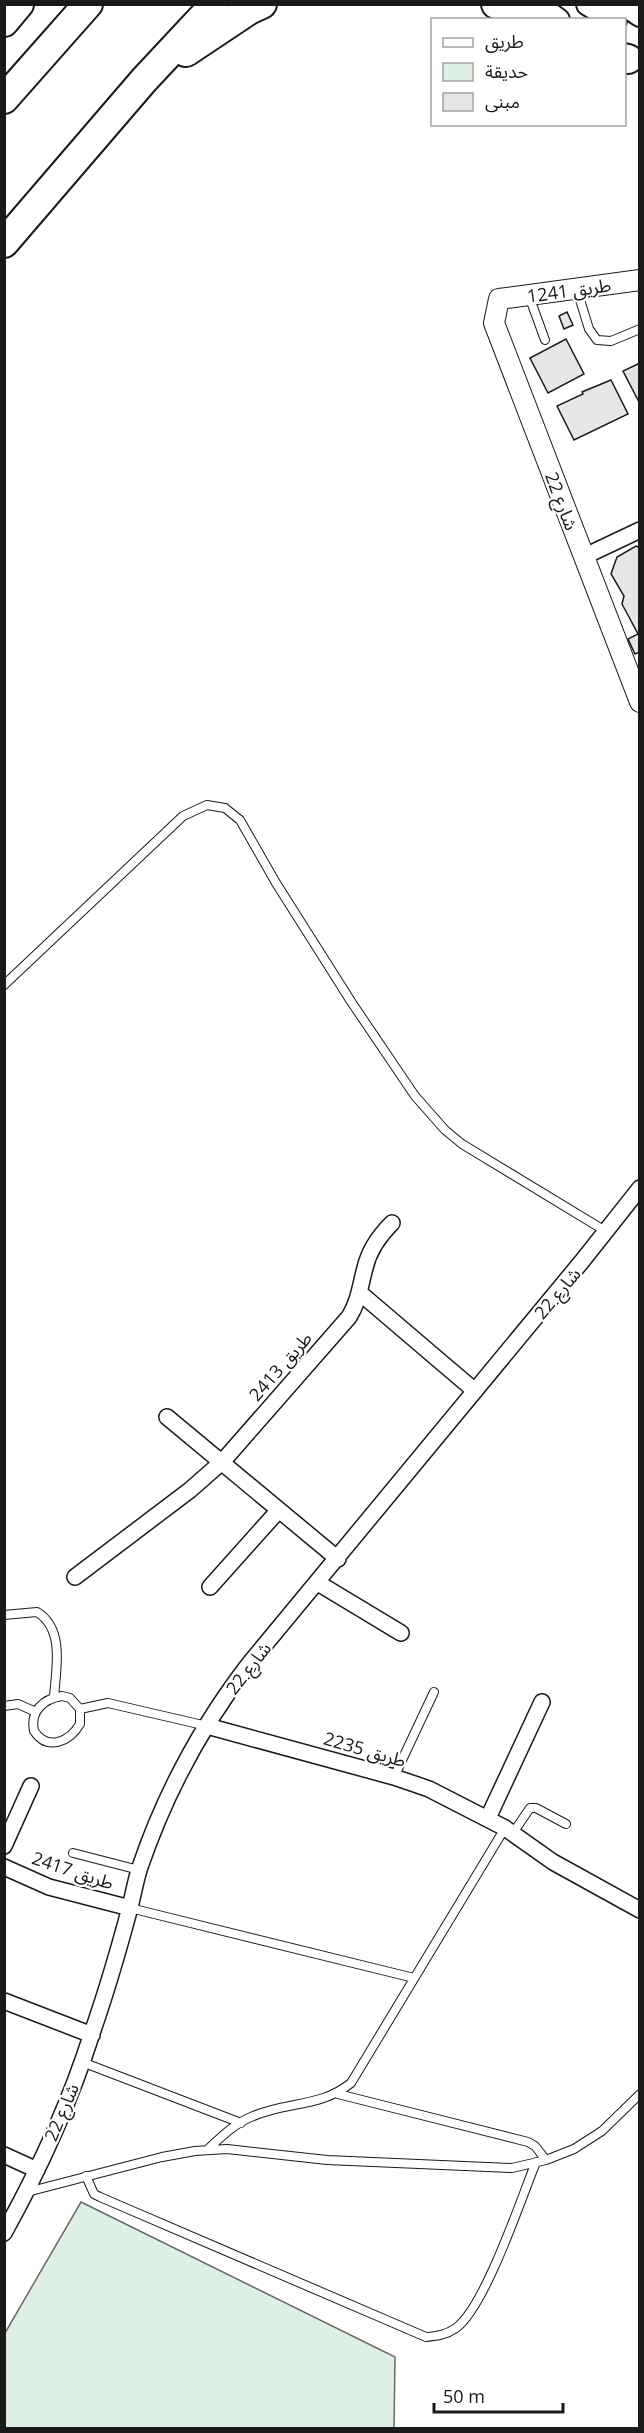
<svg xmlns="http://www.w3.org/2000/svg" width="644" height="2433" viewBox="0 0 644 2433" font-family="'Open Sans','Noto Sans Arabic',sans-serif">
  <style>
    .green { fill: #e0efe3; stroke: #6a6a6a; stroke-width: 1.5 }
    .building { fill: #e6e6e6; stroke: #1a1a1a; stroke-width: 1.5 }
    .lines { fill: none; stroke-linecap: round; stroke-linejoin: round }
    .service-casing { stroke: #1a1a1a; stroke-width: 10 }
    .minor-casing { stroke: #1a1a1a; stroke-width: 18 }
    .tertiary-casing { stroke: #1a1a1a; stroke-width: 22 }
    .secondary-casing { stroke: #1a1a1a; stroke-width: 26 }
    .motorway-casing { stroke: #1a1a1a; stroke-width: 32 }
    .service { stroke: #fff; stroke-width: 8 }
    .minor { stroke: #fff; stroke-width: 15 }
    .tertiary { stroke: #fff; stroke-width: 20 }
    .secondary { stroke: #fff; stroke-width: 22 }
    .motorway { stroke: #fff; stroke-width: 28 }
    .labels { text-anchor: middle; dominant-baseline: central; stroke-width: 4.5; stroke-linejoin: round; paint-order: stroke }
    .street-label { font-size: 18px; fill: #1a1a1a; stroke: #fff }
  </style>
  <rect width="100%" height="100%" fill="#fff"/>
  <path class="green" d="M81 2202 395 2357 394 2428H5V2333Z"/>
  <path class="building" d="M567 312 573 325 564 329 559 316Z
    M566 339 584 374 548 393 530 358Z
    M640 363V404L623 371Z
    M611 380 628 414 574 440 557 406 583 394 582 392Z
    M636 546 640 548V652L635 654 628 639 638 634 622 604 624 596 611 574 617 557Z"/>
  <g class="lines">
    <g class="service-casing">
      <path id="service" d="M577 290 589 329 597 340 611 341 640 329
        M529 296 545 340
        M4 985 183 816 207 805 225 808 240 820 276 883 352 1003 415 1096 445 1130 462 1144 607 1232
        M4 1615 37 1612C65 1629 56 1669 54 1697
        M62 1696 70 1698 80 1709V1724C70 1741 48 1752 34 1731 30 1711 43 1699 62 1696Z
        M4 1706 18 1704 36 1712
        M80 1709 108 1703 207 1726
        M394 1777 434 1692
        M513 1833 530 1808H536L566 1824
        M73 1853 139 1870
        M130 1908 414 1978
        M82 2062 241 2123
        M338 2094 528 2142 535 2146 546 2160
        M207 2150C220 2138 234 2124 251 2117 286 2101 320 2108 351 2083L505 1828
        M86 2176 94 2194 100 2197 426 2337C437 2336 446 2335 456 2328 485 2307 521 2199 536 2162
        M27 2192 162 2157 195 2151 227 2149 327 2160 512 2168 546 2160 574 2149 602 2131 640 2094"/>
    </g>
    <g class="minor-casing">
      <path id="minor" d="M583 557 640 530
        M360 1293 475 1391
        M167 1417 338 1559
        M75 1577 190 1490 223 1461 349 1317C359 1301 360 1286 365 1268 369 1250 379 1236 392 1223
        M318 1583 401 1633
        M210 1587 278 1511
        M207 1726 394 1777 429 1789 505 1828 553 1862 640 1910
        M488 1818 542 1702
        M4 1846 31 1786
        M4 1867 49 1887 130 1908
        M4 2001 92 2035
        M4 2155 37 2170
        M4 2233C39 2170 70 2102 92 2033 106 1993 118 1952 129 1911 133 1897 135 1882 140 1867 165 1794 202 1725 249 1664L583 1260 640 1188"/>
    </g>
    <g class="tertiary-casing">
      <path id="tertiary" d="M640 280 499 299 494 323 640 702"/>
    </g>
    <g class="secondary-casing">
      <path id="secondary" d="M536 4 558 20
        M588 4 615 20
        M624 4 640 15"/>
    </g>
    <g class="motorway-casing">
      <path id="motorway" d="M496 4 532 20
        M4 22 19 4
        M186 52 249 10 262 4
        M624 58 628 59
        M4 99 88 4
        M4 243 144 80 215 4"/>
    </g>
    <use href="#service" class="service"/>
    <use href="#minor" class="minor"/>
    <use href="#tertiary" class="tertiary"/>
    <use href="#secondary" class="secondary"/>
    <use href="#motorway" class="motorway"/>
  </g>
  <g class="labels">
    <g class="street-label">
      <text transform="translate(569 290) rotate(-8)">طريق 1241</text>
      <text transform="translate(562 501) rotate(69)">شارع 22</text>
      <text transform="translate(557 1293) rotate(-50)">شارع 22</text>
      <text transform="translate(280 1366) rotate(-49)">طريق 2413</text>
      <text transform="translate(248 1668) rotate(-52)">شارع 22</text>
      <text transform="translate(365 1749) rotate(16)">طريق 2235</text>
      <text transform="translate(73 1870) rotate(18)">طريق 2417</text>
      <text transform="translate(61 2112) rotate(-67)">شارع 22</text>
    </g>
  </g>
  <rect width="644" height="2433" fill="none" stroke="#1a1a1a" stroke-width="12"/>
  <rect x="431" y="18" width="195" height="108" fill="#ffffff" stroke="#a3a3a3" stroke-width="1.5"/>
  <rect x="443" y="38" width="30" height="9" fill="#ffffff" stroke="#a3a3a3" stroke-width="1.5"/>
  <text x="485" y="48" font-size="18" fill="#1a1a1a">طريق</text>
  <rect x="443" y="63" width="30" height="18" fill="#e0efe3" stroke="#a3a3a3" stroke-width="1.5"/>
  <text x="485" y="78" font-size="18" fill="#1a1a1a">حديقة</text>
  <rect x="443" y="93" width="30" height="18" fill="#e6e6e6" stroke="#a3a3a3" stroke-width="1.5"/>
  <text x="485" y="108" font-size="18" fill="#1a1a1a">مبنى</text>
  <path d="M434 2403v9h129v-9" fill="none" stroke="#1a1a1a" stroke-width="3"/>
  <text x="443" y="2403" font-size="18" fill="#1a1a1a" stroke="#ffffff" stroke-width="4.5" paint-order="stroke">50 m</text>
</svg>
